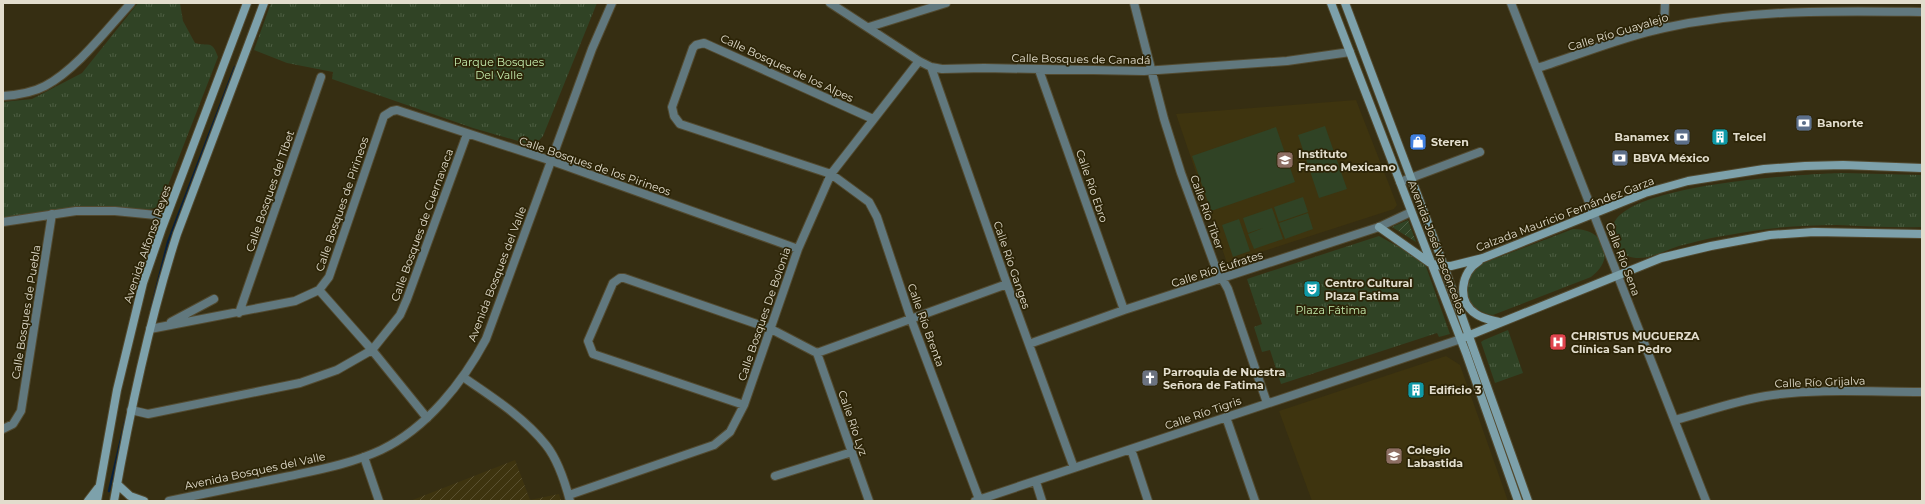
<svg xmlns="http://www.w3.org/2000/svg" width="1925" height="504" viewBox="0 0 1925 504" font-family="Montserrat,sans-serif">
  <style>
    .built { fill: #3e340f }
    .industrial { fill: url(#industrial-furrows) }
    .grass { fill: url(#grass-tufts) }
    .garden { fill: url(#garden-furrows) }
    .pitch { fill: #304325 }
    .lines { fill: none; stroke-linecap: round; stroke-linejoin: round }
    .stream { stroke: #08203c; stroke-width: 2.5 }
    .minor-casing { stroke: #524a30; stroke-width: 10 }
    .tertiary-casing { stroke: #524a30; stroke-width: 10 }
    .secondary-casing { stroke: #524a30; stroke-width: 10 }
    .minor { stroke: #61787e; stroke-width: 8 }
    .tertiary { stroke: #61787e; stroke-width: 8 }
    .secondary { stroke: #7da1ab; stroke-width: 8 }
    .labels { text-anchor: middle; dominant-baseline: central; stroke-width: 3.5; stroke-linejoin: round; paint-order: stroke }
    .street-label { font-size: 11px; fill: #e2ddcd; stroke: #2c2407 }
    .park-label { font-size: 11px; fill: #c4ecae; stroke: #2c2407 }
    .poi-label { font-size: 11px; font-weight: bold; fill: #e2ddcd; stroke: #2c2407; text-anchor: start }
  </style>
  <defs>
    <pattern id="industrial-furrows" width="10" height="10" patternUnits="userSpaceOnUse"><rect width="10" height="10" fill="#3e340f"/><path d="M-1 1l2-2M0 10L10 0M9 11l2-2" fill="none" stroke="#5a5131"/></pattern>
    <pattern id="grass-tufts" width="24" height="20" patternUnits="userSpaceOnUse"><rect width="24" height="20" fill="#304325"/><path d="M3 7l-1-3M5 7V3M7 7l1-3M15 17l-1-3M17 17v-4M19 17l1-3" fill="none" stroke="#4e5e43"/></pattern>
    <pattern id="garden-furrows" width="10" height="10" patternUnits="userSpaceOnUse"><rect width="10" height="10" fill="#304325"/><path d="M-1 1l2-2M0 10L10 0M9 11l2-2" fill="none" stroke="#4e5e43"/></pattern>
  </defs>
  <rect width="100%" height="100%" fill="#362e12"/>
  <path class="built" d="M1356 100 1397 205 1394 209 1227 263 1176 114Z
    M1446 356 1460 365 1508 501H1312L1279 411Z"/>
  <path class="industrial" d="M515 460 530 500 559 494 561 501H410Z"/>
  <path class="grass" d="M138 3H180L183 21 195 43C208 47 212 39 218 57L160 206 156 208 149 209 75 207 3 218V102L32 99 82 73Z
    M271 3H597L543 136 536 144 532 145 473 128 332 79 333 72 287 63 254 50Z
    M1842 173 1922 175V227C1894 228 1866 226 1837 225 1801 225 1765 228 1729 235 1713 237 1695 242 1679 246 1666 250 1650 259 1636 258 1620 257 1609 241 1613 226 1623 184 1803 174 1842 173Z
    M1573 229C1604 228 1617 258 1591 277L1493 315C1473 313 1457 290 1471 273 1473 270 1478 267 1481 264Z
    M1379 236 1424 261 1450 334 1439 337 1437 333 1281 384 1270 350 1262 352 1254 327 1262 324 1247 279Z
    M1508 330 1523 373 1495 383 1481 342 1484 340Z"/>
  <path class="garden" d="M1408 220 1416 242 1392 227Z"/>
  <path class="pitch" d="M1325 126 1347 189 1319 198 1298 135Z
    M1276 127 1295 182 1211 211 1192 156Z
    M1303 197 1308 212 1279 222 1274 207Z
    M1272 208 1283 239 1254 249 1248 234 1263 228 1248 233 1243 218Z
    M1308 213 1313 229 1285 239 1279 223Z
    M1239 219 1250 251 1233 257 1222 225Z"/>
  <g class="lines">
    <path class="stream" d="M151 310 168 242 235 67
      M109 491 126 418"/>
    <g class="minor-casing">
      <path id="minor" d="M830 3 919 61 931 67 942 69 984 68 1144 71 1287 61 1350 52
        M1134 3 1164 119 1181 173 1215 266 1228 289 1267 403
        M1511 3 1706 501
        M869 27 946 3
        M1664 28 1665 3
        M931 67 1007 284 1074 468
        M1537 68C1579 55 1621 37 1664 28 1751 9 1834 11 1922 12
        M1039 70 1124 310
        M3 96C17 95 32 93 45 86 77 69 106 30 131 3
        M873 119 704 43 696 45 693 48 672 107 674 116 680 124 831 174 869 202 877 217 911 319 979 499
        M1400 182 1480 152
        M3 222 76 211H115L166 216
        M319 290 372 350 427 418
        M239 313 321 77
        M171 322 214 299
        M150 329 295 301 319 290 329 277 384 116 392 111 397 110 552 161 798 249
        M1029 344 1124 310 1379 227 1411 212
        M817 353 1007 284
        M817 353 869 501
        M463 377C492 397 524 417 546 445 558 460 565 482 570 501
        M744 405 593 354 588 341 613 283 620 278H624L771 329 817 353
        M131 410 148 414 300 383 337 370 372 350 400 315 407 299 467 134
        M1226 417 1255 501
        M1675 420C1705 412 1735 401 1766 396 1817 388 1871 392 1922 392
        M3 429 13 424 21 411 52 214
        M1131 449 1148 501
        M364 457 379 501
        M775 476 852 452
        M1036 482 1042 501
        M569 495 714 445 730 432 744 405 798 249 831 174 919 61
        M975 501 1461 339"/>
    </g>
    <g class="tertiary-casing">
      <path id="tertiary" d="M169 501C208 493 246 485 285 477 317 470 351 464 381 450 427 428 463 382 486 339L592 49 612 3"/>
    </g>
    <g class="secondary-casing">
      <path id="secondary" d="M1331 3 1466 353 1518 501
        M1345 3 1437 247 1528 501
        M1379 227 1430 263 1441 266H1451L1483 258 1645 193 1688 181 1764 169 1805 166 1843 165 1922 168
        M1479 261C1461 272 1456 301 1476 314 1483 319 1491 320 1499 322
        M1465 337 1661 258 1711 246 1770 235 1814 232 1922 234
        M117 484 130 496 144 501
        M88 501 98 488
        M97 501 117 390 143 283 162 228 247 3
        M114 501C130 411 149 321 177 234L264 3"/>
    </g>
    <use href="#minor" class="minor"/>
    <use href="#tertiary" class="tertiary"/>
    <use href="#secondary" class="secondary"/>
  </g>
  <defs>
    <g id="bank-square" transform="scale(0.9)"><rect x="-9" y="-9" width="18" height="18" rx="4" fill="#5c6f8a" stroke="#2c2407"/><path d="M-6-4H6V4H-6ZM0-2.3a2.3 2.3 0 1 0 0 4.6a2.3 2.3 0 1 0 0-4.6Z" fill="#fff"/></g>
    <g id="building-square" transform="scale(0.9)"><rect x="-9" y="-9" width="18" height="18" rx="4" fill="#0f9aa8" stroke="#2c2407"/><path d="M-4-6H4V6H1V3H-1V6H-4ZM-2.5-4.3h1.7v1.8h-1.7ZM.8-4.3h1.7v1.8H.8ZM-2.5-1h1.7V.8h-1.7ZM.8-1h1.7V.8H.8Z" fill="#fff"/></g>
    <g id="shop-square" transform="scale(0.9)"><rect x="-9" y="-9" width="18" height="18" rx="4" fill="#3f7fe0" stroke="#2c2407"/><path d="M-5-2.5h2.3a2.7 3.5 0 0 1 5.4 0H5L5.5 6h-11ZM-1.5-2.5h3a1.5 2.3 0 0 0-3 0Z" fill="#fff"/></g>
    <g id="school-square" transform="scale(0.9)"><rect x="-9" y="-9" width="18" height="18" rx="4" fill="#8d6e63" stroke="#2c2407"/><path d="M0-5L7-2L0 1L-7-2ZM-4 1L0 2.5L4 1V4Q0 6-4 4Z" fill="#fff"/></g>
    <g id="theatre-square" transform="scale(0.9)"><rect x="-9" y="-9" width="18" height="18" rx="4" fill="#0f9aa8" stroke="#2c2407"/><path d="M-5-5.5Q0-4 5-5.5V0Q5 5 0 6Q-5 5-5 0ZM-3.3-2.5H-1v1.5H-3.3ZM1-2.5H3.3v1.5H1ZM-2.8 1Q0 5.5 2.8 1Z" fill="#fff"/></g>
    <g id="hospital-square" transform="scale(0.9)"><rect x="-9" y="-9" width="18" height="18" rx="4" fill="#e0444e" stroke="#2c2407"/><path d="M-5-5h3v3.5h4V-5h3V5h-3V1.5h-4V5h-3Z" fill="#fff"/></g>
    <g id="church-square" transform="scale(0.9)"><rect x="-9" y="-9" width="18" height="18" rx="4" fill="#6b7280" stroke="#2c2407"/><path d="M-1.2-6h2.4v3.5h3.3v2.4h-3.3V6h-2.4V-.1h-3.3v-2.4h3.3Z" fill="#fff"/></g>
  </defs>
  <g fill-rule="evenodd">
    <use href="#bank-square" x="1804" y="123"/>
    <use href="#bank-square" x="1682" y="137"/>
    <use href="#building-square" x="1720" y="137"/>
    <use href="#shop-square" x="1418" y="142"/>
    <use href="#bank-square" x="1620" y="158"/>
    <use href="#school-square" x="1285" y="160"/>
    <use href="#theatre-square" x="1312" y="289"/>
    <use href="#hospital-square" x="1558" y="342"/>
    <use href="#church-square" x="1150" y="378"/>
    <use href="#building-square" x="1416" y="390"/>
    <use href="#school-square" x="1394" y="456"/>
  </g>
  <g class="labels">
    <g class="street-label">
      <text transform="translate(1618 32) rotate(-17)">Calle Río Guayalejo</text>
      <text transform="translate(1081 59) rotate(1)">Calle Bosques de Canadá</text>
      <text transform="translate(787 68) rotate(25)">Calle Bosques de los Alpes</text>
      <text transform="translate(595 166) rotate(19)">Calle Bosques de los Pirineos</text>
      <text transform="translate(1092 186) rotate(71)">Calle Río Ebro</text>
      <text transform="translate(270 191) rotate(-71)">Calle Bosques del Tíbet</text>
      <text transform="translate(342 204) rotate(-71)">Calle Bosques de Pirineos</text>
      <text transform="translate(1207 212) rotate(70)">Calle Río Tiber</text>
      <text transform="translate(1565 214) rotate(-21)">Calzada Mauricio Fernández Garza</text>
      <text transform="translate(422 225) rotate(-70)">Calle Bosques de Cuernavaca</text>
      <text transform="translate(147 244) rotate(-71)">Avenida Alfonso Reyes</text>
      <text transform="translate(1437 247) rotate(69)">Avenida José Vasconcelos</text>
      <text transform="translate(1623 259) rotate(69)">Calle Río Sena</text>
      <text transform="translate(1012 265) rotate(71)">Calle Río Ganges</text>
      <text transform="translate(1217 269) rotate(-18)">Calle Río Éufrates</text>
      <text transform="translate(497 274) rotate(-69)">Avenida Bosques del Valle</text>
      <text transform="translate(26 312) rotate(-81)">Calle Bosques de Puebla</text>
      <text transform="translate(764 314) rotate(-71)">Calle Bosques De Bolonia</text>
      <text transform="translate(926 325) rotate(70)">Calle Río Brenta</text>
      <text transform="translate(1820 382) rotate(-2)">Calle Río Grijalva</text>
      <text transform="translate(1203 413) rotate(-19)">Calle Río Tigris</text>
      <text transform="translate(853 423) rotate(71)">Calle Río Lyz</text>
      <text transform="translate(255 471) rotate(-12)">Avenida Bosques del Valle</text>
    </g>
    <g class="park-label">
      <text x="499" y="62">Parque Bosques<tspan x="499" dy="13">Del Valle</tspan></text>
      <text x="1331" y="310">Plaza Fátima</text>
    </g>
    <g class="poi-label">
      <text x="1817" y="123">Banorte</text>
      <text x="1669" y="137" text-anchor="end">Banamex</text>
      <text x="1733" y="137">Telcel</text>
      <text x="1431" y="142">Steren</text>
      <text x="1298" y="154">Instituto<tspan x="1298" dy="13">Franco Mexicano</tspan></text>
      <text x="1633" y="158">BBVA México</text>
      <text x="1325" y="283">Centro Cultural<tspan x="1325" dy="13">Plaza Fatima</tspan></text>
      <text x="1571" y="336">CHRISTUS MUGUERZA<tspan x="1571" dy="13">Clínica San Pedro</tspan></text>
      <text x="1163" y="372">Parroquia de Nuestra<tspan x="1163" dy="13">Señora de Fatima</tspan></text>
      <text x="1429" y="390">Edificio 3</text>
      <text x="1407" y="450">Colegio<tspan x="1407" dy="13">Labastida</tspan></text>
    </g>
  </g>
  <rect width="1925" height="504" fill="none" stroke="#e2ddcd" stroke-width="8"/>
</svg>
